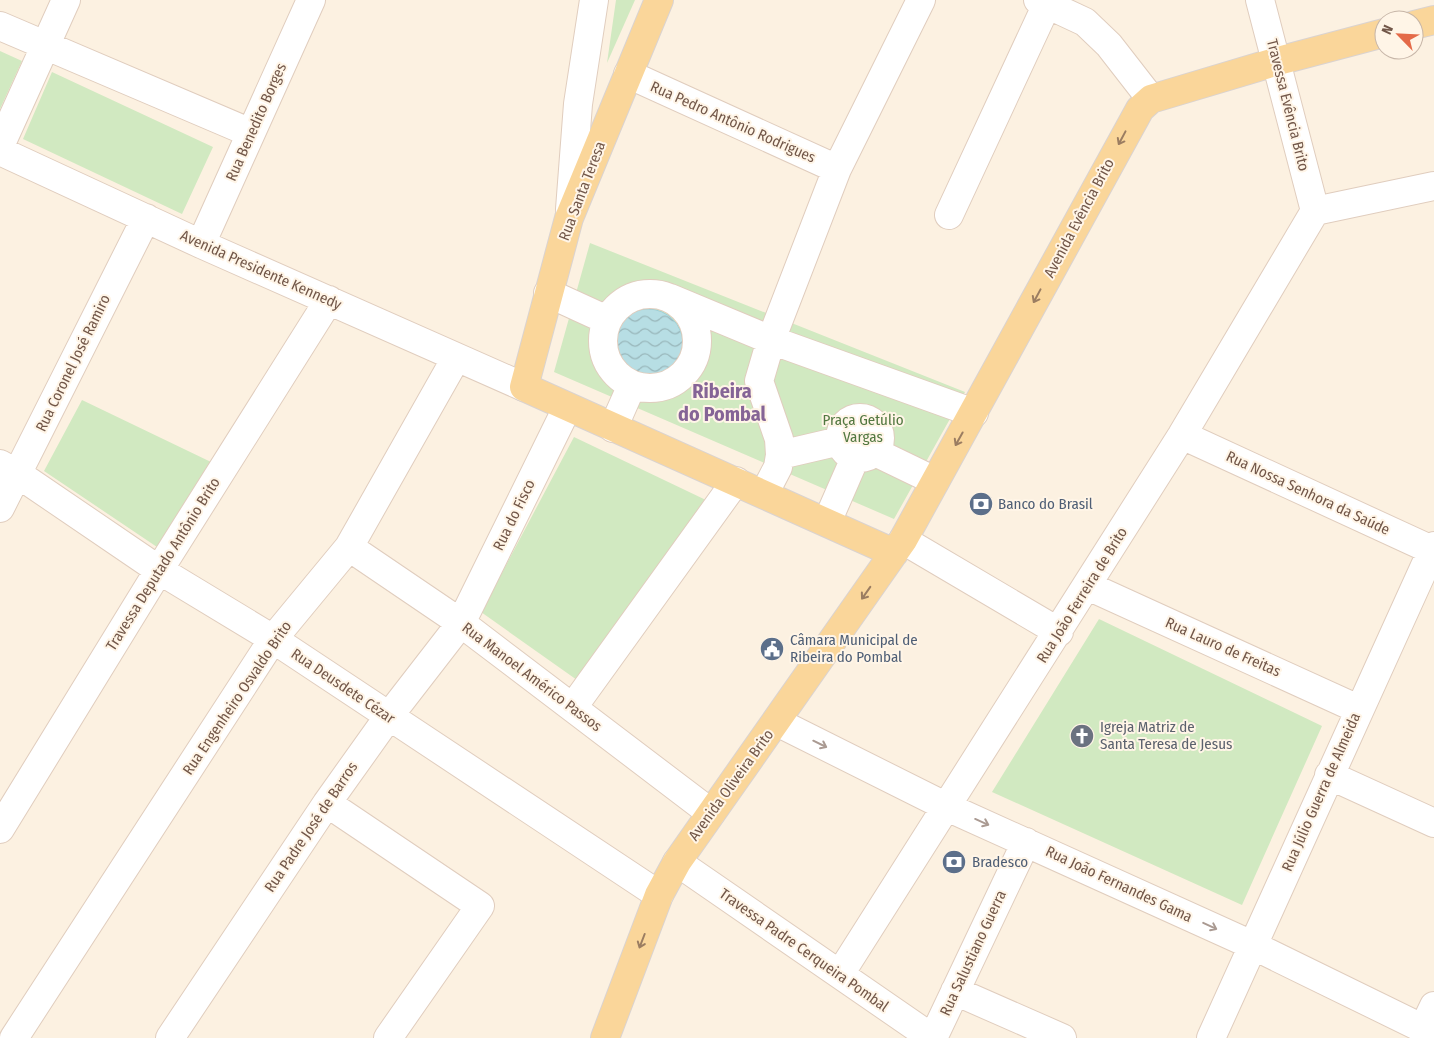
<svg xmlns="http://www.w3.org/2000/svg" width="1434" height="1038" viewBox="0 0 1434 1038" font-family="'Fira Sans Condensed',sans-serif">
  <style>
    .park { fill: #d1e9c1 }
    .water { fill: url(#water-waves); stroke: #9dced6 }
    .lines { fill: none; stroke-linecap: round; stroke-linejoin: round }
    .minor-casing { stroke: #e0cdbe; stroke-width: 30 }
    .major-casing { stroke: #dad3d0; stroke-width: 30 }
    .minor { stroke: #fff; stroke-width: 28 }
    .major { stroke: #fad69a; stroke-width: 28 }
    .oneway { stroke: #9b7d61 }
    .oneway2 { stroke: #aa9a92 }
    .labels { text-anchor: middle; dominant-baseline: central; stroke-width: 4; stroke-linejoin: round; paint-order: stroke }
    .street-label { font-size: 15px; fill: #725749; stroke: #fff5e7 }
    .park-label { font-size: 15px; fill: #527841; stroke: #fff5e7 }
    .service-label { font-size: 15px; fill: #4e5e75; stroke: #fff5e7; text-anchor: start }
    .worship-label { font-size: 15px; fill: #5b616d; stroke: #fff5e7; text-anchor: start }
    .district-label { font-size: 20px; font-weight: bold; fill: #856496; stroke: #fff5e7 }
  </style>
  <defs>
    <pattern id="water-waves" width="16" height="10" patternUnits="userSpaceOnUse" patternTransform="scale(1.25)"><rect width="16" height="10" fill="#b7dee4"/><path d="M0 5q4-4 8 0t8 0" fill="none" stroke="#99b7bb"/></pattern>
  </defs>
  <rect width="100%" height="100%" fill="#fcf1e1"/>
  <path class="park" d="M616 0H635L607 63Z
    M0 51 22 61 0 109Z
    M52 72 213 147 182 214 23 139Z
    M590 243 965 392 894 519 554 372Z
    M82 400 211 462 157 547 44 471Z
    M574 437 708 501 577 680 481 612Z
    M1099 619 1322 726 1242 905 992 792Z"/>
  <path class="water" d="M613 344a35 35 0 1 1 70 0a35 35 0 1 1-70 0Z"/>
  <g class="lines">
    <g class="minor-casing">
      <path id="minor" d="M1038 0 1085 22 1109 45 1151 99
        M1260 0 1315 211
        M0 26 251 133
        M628 74 837 169
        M0 146 66 0
        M0 151 201 244 524 387
        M570 209 578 104 594 0
        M1315 211 1434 186
        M949 215 1047 4
        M201 244 311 0
        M548 293 607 320
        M603 341a47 47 0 1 1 94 0a47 47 0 1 1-94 0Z
        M670 298 771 340 974 413
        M840 438a20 20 0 1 1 40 0a20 20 0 1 1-40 0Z
        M613 428 632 385
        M1182 435 1434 551
        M875 452 935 481
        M780 455 840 441
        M0 464 18 474 159 570 273 639 659 895
        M764 494 778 467 780 455 779 439 759 381 771 340 837 169 921 0
        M0 508 146 218
        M827 522 855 458
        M903 540 1059 632
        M349 547 461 623 711 813
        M1088 586 1358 709
        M573 707 736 481
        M777 722 947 807 1252 945 1434 1034
        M1329 775 1434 823
        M327 803 480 906 388 1038
        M0 829 159 570 329 300
        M677 862 932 1038
        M840 974 1182 435 1315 211
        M955 991 1062 1038
        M1423 1029 1434 1006
        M14 1038 273 639 349 547 456 358
        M170 1038 327 803 389 716 461 623 567 408
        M933 1038 1026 842
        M1211 1038 1434 546"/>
    </g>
    <g class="major-casing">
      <path id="major" d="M659 0 569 218 524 387 894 553
        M1414 25 1434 20
        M605 1038 659 895 677 862 903 540 1140 109 1151 99 1278 61 1384 33"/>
    </g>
    <use href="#minor" class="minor"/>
    <use href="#major" class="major"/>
  </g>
  <defs><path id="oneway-shaft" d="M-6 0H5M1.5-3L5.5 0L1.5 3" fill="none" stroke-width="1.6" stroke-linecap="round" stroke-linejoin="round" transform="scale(1.25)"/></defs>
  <g class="oneway">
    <use href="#oneway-shaft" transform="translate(1122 138) rotate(118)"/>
    <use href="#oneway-shaft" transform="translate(1037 296) rotate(118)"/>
    <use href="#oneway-shaft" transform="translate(959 439) rotate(119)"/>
    <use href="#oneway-shaft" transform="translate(866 593) rotate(125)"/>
    <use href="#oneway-shaft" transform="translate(642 941) rotate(111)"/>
  </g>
  <g class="oneway2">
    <use href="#oneway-shaft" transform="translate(820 744) rotate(26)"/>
    <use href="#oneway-shaft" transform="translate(982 822) rotate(24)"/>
    <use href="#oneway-shaft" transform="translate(1210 926) rotate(25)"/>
  </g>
  <defs>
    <g id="bank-disc" transform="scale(1.25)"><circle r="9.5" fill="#5c6f8a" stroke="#fff5e7"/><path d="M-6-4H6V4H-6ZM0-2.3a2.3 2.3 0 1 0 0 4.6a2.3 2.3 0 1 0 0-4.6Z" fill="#fff"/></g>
    <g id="civic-disc" transform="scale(1.25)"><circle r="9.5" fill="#5c6f8a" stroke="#fff5e7"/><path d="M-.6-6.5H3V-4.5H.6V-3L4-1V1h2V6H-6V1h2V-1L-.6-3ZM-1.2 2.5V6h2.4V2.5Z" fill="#fff"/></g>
    <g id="church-disc" transform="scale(1.25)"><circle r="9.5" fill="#6b7280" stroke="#fff5e7"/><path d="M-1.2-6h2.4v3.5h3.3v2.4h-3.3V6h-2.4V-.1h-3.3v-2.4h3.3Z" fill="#fff"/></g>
  </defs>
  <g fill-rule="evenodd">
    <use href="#bank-disc" x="981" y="504"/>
    <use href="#civic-disc" x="772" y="649"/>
    <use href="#church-disc" x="1082" y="736"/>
    <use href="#bank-disc" x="954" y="862"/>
  </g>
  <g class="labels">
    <g class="street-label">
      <text transform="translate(1288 105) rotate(76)">Travessa Evência Brito</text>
      <text transform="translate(256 122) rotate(-66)">Rua Benedito Borges</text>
      <text transform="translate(733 122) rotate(24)">Rua Pedro Antônio Rodrigues</text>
      <text transform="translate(582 191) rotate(-69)">Rua Santa Teresa</text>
      <text transform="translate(1079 218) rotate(-62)">Avenida Evência Brito</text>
      <text transform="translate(261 270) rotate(24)">Avenida Presidente Kennedy</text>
      <text transform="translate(73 363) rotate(-64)">Rua Coronel José Ramiro</text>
      <text transform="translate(1308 493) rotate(25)">Rua Nossa Senhora da Saúde</text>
      <text transform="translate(514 515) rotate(-64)">Rua do Fisco</text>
      <text transform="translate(163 564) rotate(-58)">Travessa Deputado Antônio Brito</text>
      <text transform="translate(1082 595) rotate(-58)">Rua João Ferreira de Brito</text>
      <text transform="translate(1223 647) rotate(24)">Rua Lauro de Freitas</text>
      <text transform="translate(532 677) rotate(37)">Rua Manoel Américo Passos</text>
      <text transform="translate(343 686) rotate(34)">Rua Deusdete Cézar</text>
      <text transform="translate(237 698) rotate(-56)">Rua Engenheiro Osvaldo Brito</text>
      <text transform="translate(731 785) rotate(-54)">Avenida Oliveira Brito</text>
      <text transform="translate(1321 792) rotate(-66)">Rua Júlio Guerra de Almeida</text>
      <text transform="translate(311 827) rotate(-56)">Rua Padre José de Barros</text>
      <text transform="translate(1119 884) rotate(25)">Rua João Fernandes Gama</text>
      <text transform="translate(804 950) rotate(35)">Travessa Padre Cerqueira Pombal</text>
      <text transform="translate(973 953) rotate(-65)">Rua Salustiano Guerra</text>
    </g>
    <g class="park-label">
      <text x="863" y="420">Praça Getúlio<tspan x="863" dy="17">Vargas</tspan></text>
    </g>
    <g class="service-label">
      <text x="998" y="504">Banco do Brasil</text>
      <text x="790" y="640">Câmara Municipal de<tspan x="790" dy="17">Ribeira do Pombal</tspan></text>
      <text x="972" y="862">Bradesco</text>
    </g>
    <g class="worship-label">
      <text x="1100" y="727">Igreja Matriz de<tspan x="1100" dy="17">Santa Teresa de Jesus</tspan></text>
    </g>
    <g class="district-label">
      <text x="722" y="391">Ribeira<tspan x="722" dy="23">do Pombal</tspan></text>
    </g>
  </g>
  <g transform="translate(1399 35) rotate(294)"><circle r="24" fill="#fff5e7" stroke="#c7b6a8"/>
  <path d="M0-4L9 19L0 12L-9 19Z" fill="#e46a48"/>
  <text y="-8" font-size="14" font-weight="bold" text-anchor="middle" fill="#725749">N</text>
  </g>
</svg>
